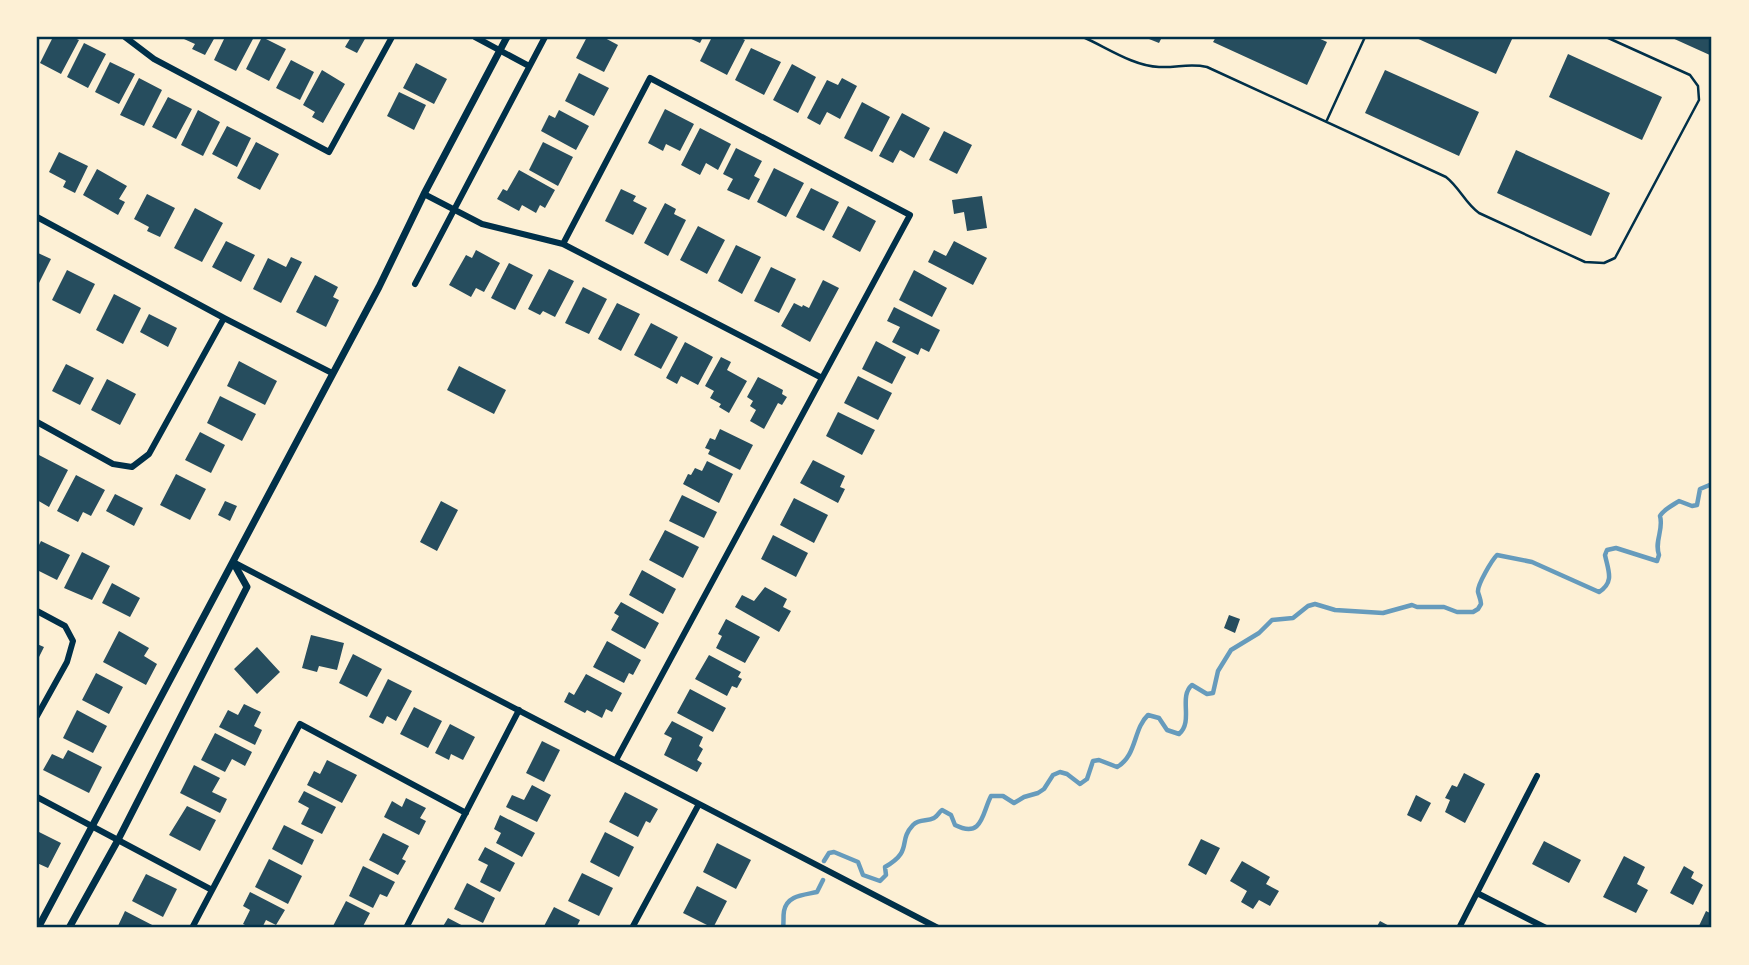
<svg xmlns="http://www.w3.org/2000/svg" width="1749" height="965" viewBox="0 0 1749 965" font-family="Montserrat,sans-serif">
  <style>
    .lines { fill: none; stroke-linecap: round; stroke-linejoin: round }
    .stream { stroke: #669bbc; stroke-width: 4.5 }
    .building { fill: #264d5e }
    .service { stroke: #003049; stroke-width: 2.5 }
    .minor { stroke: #003049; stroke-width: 6 }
    .tertiary { stroke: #003049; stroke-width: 7 }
    .neatline { fill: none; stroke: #003049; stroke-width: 2.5 }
  </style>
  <rect width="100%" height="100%" fill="#fdf0d5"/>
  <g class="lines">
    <path class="stream" d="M824 861 829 853 834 852 858 862 863 875 880 881 886 875 885 867C914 850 897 842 913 825 920 818 927 822 934 818 938 816 939 812 942 810L951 815 955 825C983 839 982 813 991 796H1003L1014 803 1024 797 1038 793 1044 789 1053 775 1060 772 1067 774 1080 784 1087 779 1093 761 1099 760 1117 767C1137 756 1133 729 1148 715L1159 718 1167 730 1179 734C1194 721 1178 697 1192 685L1207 694 1213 693 1218 671 1231 650 1259 633 1272 620 1293 618 1308 606 1315 604 1335 610 1383 613 1412 605 1417 607H1444L1457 612H1473L1478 609 1481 604C1481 600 1479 596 1478 592 1477 585 1492 560 1497 555L1532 562 1599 592C1615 582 1608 570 1605 555L1607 550 1616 548 1657 561 1659 555C1654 541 1664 530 1660 516 1663 510 1673 505 1679 501L1692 506 1697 505 1700 489 1712 484
      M783 928C784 922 783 917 784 911 787 895 804 895 817 892L823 880"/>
  </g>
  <path class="building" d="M53 37H72L79 40 61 74 40 63Z
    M185 37H215L205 55 192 49 195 44 184 39Z
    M225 37H254L236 71 214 60Z
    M262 37 286 49 269 81 246 69Z
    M351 37H366L357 53 345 47Z
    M587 37H603L618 45 604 72 576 58Z
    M687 37H703L700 43Z
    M712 37H739L745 40 727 75 700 61Z
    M1144 37H1162L1159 43Z
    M1216 37H1316L1327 42 1307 85 1213 42Z
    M1414 37H1513L1496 74Z
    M1670 37H1712V56Z
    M84 43 106 54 88 88 67 77Z
    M751 48 781 62 764 95 735 80Z
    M1568 54 1662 97 1642 140 1549 97Z
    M291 60 314 72 300 100 276 88Z
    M110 62 135 74 119 104 95 92Z
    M416 63 447 79 434 104 403 88Z
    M792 64 816 77 798 113 773 100Z
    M322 70 345 84 323 123 312 117 315 112 303 105Z
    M1385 70 1479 112 1459 156 1365 113Z
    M579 73 609 88 594 116 565 101Z
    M139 78 162 90 144 126 120 115Z
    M842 78 857 86 840 119 827 112 820 125 807 118 827 80 838 85Z
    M399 92 426 105 414 130 387 116Z
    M168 97 192 109 176 139 152 127Z
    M862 102 890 117 872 152 844 138Z
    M665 109 694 124 680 151 666 144 663 151 648 143Z
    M198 110 220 122 203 156 181 145Z
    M559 110 589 126 576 150 541 131 549 115 555 118Z
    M902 113 930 128 914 158 900 150 893 163 879 156Z
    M227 126 251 138 237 167 212 154Z
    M700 128 731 144 718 170 706 163 700 175 681 165Z
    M944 131 972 145 957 174 929 160Z
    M256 142 279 154 260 190 237 178Z
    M543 142 573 157 558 186 529 170Z
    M736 148 762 161 754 176 760 179 749 200 727 190 733 179 723 174Z
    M1516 150 1610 193 1591 236 1497 193Z
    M59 152 88 166 75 193 63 187 66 181 49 172Z
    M774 168 804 183 786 217 757 202Z
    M97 169 127 186 119 199 125 202 118 215 83 195Z
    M519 170 555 190 545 208 540 205 536 213 522 205 519 211 497 199 503 189 507 191Z
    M811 188 839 202 824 231 796 217Z
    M621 189 636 196 633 201 647 208 633 235 605 221Z
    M147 194 175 208 160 237 147 231 149 227 134 219Z
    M982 196 987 228 967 231 964 212 954 214 952 200Z
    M665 203 676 209 674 214 686 220 668 256 644 243Z
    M848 206 876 221 860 252 832 237Z
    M195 208 223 223 202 262 174 248Z
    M698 226 725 240 707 274 680 260Z
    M226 241 255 255 241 282 212 267Z
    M954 241 987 258 973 285 928 262 934 250 946 256Z
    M736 245 761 257 742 294 718 281Z
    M476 250 500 263 484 292 476 288 471 297 449 285 466 255 472 258Z
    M38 253 51 259 37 287V254Z
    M291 257 302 262 281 303 253 289 268 258 286 267Z
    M509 263 533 275 515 310 491 298Z
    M771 267 796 279 779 313 754 301Z
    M549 269 574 281 555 317 543 311 540 315 528 309Z
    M67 270 95 284 80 314 52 300Z
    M914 270 947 288 932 317 899 300Z
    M315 275 338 287 333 297 339 300 326 327 296 312Z
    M823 280 839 288 810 342 781 326 794 303 802 307 803 305 809 308Z
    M583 287 607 299 589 334 565 323Z
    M114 294 141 308 123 344 96 330Z
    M617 303 640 314 621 351 598 339Z
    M894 307 940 330 929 352 921 348 918 355 892 342 900 327 887 321Z
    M149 314 177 328 168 347 140 332Z
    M651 323 678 337 661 369 634 355Z
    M876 341 906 357 892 384 862 369Z
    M685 342 713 357 698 385 681 376 677 384 666 378Z
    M721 357 731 362 727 370 747 381 729 413 719 407 721 404 710 398 714 391 705 386Z
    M239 361 277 381 265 405 227 386Z
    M66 364 94 378 80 405 52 391Z
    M459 366 506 390 494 414 447 390Z
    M858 376 892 393 878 420 844 403Z
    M758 377 783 390 782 394 787 397 782 405 778 403 764 429 750 421 756 410 750 406 753 401 747 397Z
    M107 379 136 394 120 425 91 410Z
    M220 396 256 414 242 441 207 423Z
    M838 412 875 430 862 455 826 436Z
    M720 429 753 445 740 470 708 454 710 450 705 448 710 438 715 440Z
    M200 432 225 445 211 473 185 460Z
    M39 455 68 470 49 507 37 500V461Z
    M813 460 845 476 840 487 845 489 838 503 800 483Z
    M707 461 733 474 719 503 683 484 688 474 691 475 695 468 702 471Z
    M176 474 206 489 190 520 160 505Z
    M76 475 105 490 91 516 83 512 78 522 57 511Z
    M115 494 143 508 134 526 106 511Z
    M682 495 717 512 704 538 669 521Z
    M794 498 828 515 814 543 780 525Z
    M225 501 237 506 230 521 218 515Z
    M441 501 458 510 437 551 420 542Z
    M665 530 699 547 683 578 649 560Z
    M773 535 808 553 796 577 761 559Z
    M41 541 70 555 57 580 37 570V549Z
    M82 552 110 566 92 600 64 588Z
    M642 570 676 589 663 614 629 595Z
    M112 583 140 598 130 617 102 603Z
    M765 587 787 599 783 607 791 611 779 632 735 607 742 595 754 601Z
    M621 602 659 623 645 649 611 630 619 616 614 613Z
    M1229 615 1240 619 1235 633 1224 628Z
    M726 619 760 637 745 663 716 648 722 636 718 634Z
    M119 631 149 648 144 656 157 664 146 685 103 662Z
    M311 635 344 643 337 670 319 666 317 672 302 668Z
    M607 641 641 660 633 675 629 673 624 683 593 667Z
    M37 644 44 647 37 661Z
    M257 647 280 672 257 694 234 669Z
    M353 654 382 669 367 697 339 683Z
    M709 655 741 672 738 677 742 679 737 688 732 686 727 696 695 679Z
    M96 673 123 687 109 714 82 700Z
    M586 674 622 693 612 712 606 709 602 718 587 710 585 713 564 702 569 692 574 695Z
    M388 679 412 691 396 721 387 716 383 724 369 717Z
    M690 689 726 708 713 732 677 713Z
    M244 704 261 712 254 726 262 730 255 745 219 727 228 710 238 715Z
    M414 707 442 721 428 748 400 734Z
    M77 710 107 726 93 753 63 738Z
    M672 721 703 737 699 746 703 749 697 760 702 763 697 772 664 755 672 738 664 734Z
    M450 724 475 737 463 760 451 754 449 760 435 753Z
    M215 733 252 752 245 766 232 759 225 772 201 760Z
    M542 741 560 750 544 782 526 773Z
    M68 750 102 767 89 793 43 770 52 754 63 759Z
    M327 760 357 775 342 803 307 785 314 771 320 774Z
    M194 765 220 778 212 792 227 799 220 813 180 793Z
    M1464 773 1485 784 1465 823 1445 812 1450 800 1445 798 1452 785 1457 787Z
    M532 785 551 795 537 822 506 807 512 795 524 800Z
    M304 791 336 807 322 834 301 824 309 808 298 802Z
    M625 792 658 809 650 823 646 821 638 837 609 822Z
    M1416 795 1431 803 1421 822 1407 815Z
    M406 798 426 808 420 818 426 821 419 835 384 817 392 801 402 807Z
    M187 806 216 820 200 851 169 835Z
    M500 815 535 833 522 857 496 843 501 833 494 829Z
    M284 825 314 840 302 865 272 849Z
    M37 831 61 843 48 868 37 863Z
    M605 832 634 847 619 877 590 862Z
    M383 833 409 846 402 859 406 861 398 875 369 860Z
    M1201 839 1220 848 1206 875 1188 865Z
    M1544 841 1581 860 1569 883 1532 864Z
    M717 843 751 860 736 889 703 872Z
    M485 847 515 863 500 892 480 882 488 865 478 860Z
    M1624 856 1645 867 1637 884 1648 890 1636 913 1603 897Z
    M269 859 302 876 288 904 255 887Z
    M1242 861 1270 877 1266 884 1279 891 1270 906 1259 900 1253 909 1241 902 1247 891 1230 881Z
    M363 866 395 882 387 897 380 894 373 908 349 896Z
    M1684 866 1694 872 1691 878 1703 885 1693 905 1670 893Z
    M582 873 613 888 599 916 568 901Z
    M146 874 177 889 163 917 132 901Z
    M467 883 495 898 483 923 454 909Z
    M697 886 727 901 713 928 683 913Z
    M250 892 285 910 276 925 266 920 262 928H251L243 924 250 910 243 906Z
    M346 901 370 913 362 928H332Z
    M554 907 580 920 576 928H543Z
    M125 911 158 928H117Z
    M1706 911 1712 914V928H1698Z
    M448 918 467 928H442Z
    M1380 921 1393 928H1376Z"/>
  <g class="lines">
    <path class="service" d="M1083 37C1106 47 1133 66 1159 67 1177 68 1189 63 1207 67L1446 177C1460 188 1465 203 1479 213L1585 262 1604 263 1615 258 1699 100 1698 86 1690 75 1606 37
      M1327 120 1365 37"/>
    <path class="minor" d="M125 37 154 59 329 152 392 37
      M475 37 529 66
      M424 194 482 224 563 244 822 378
      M37 217 224 318 332 373
      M563 244 650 78 910 215 616 760
      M415 284 545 37
      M37 422 113 464 132 467 149 454 224 318
      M233 562 938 928
      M37 611 65 626 73 641 67 662 37 716
      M37 797 212 890
      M1477 893 1546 928
      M192 928 300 724 466 813
      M406 928 519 710
      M632 928 699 804
      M1459 928 1537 776"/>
    <path class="tertiary" d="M38 928 379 287 424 194 507 37
      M69 928 118 840 247 587 233 562"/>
  </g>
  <rect width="1749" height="965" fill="none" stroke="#fdf0d5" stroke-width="77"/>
  <rect x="38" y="38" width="1672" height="888" class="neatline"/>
</svg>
